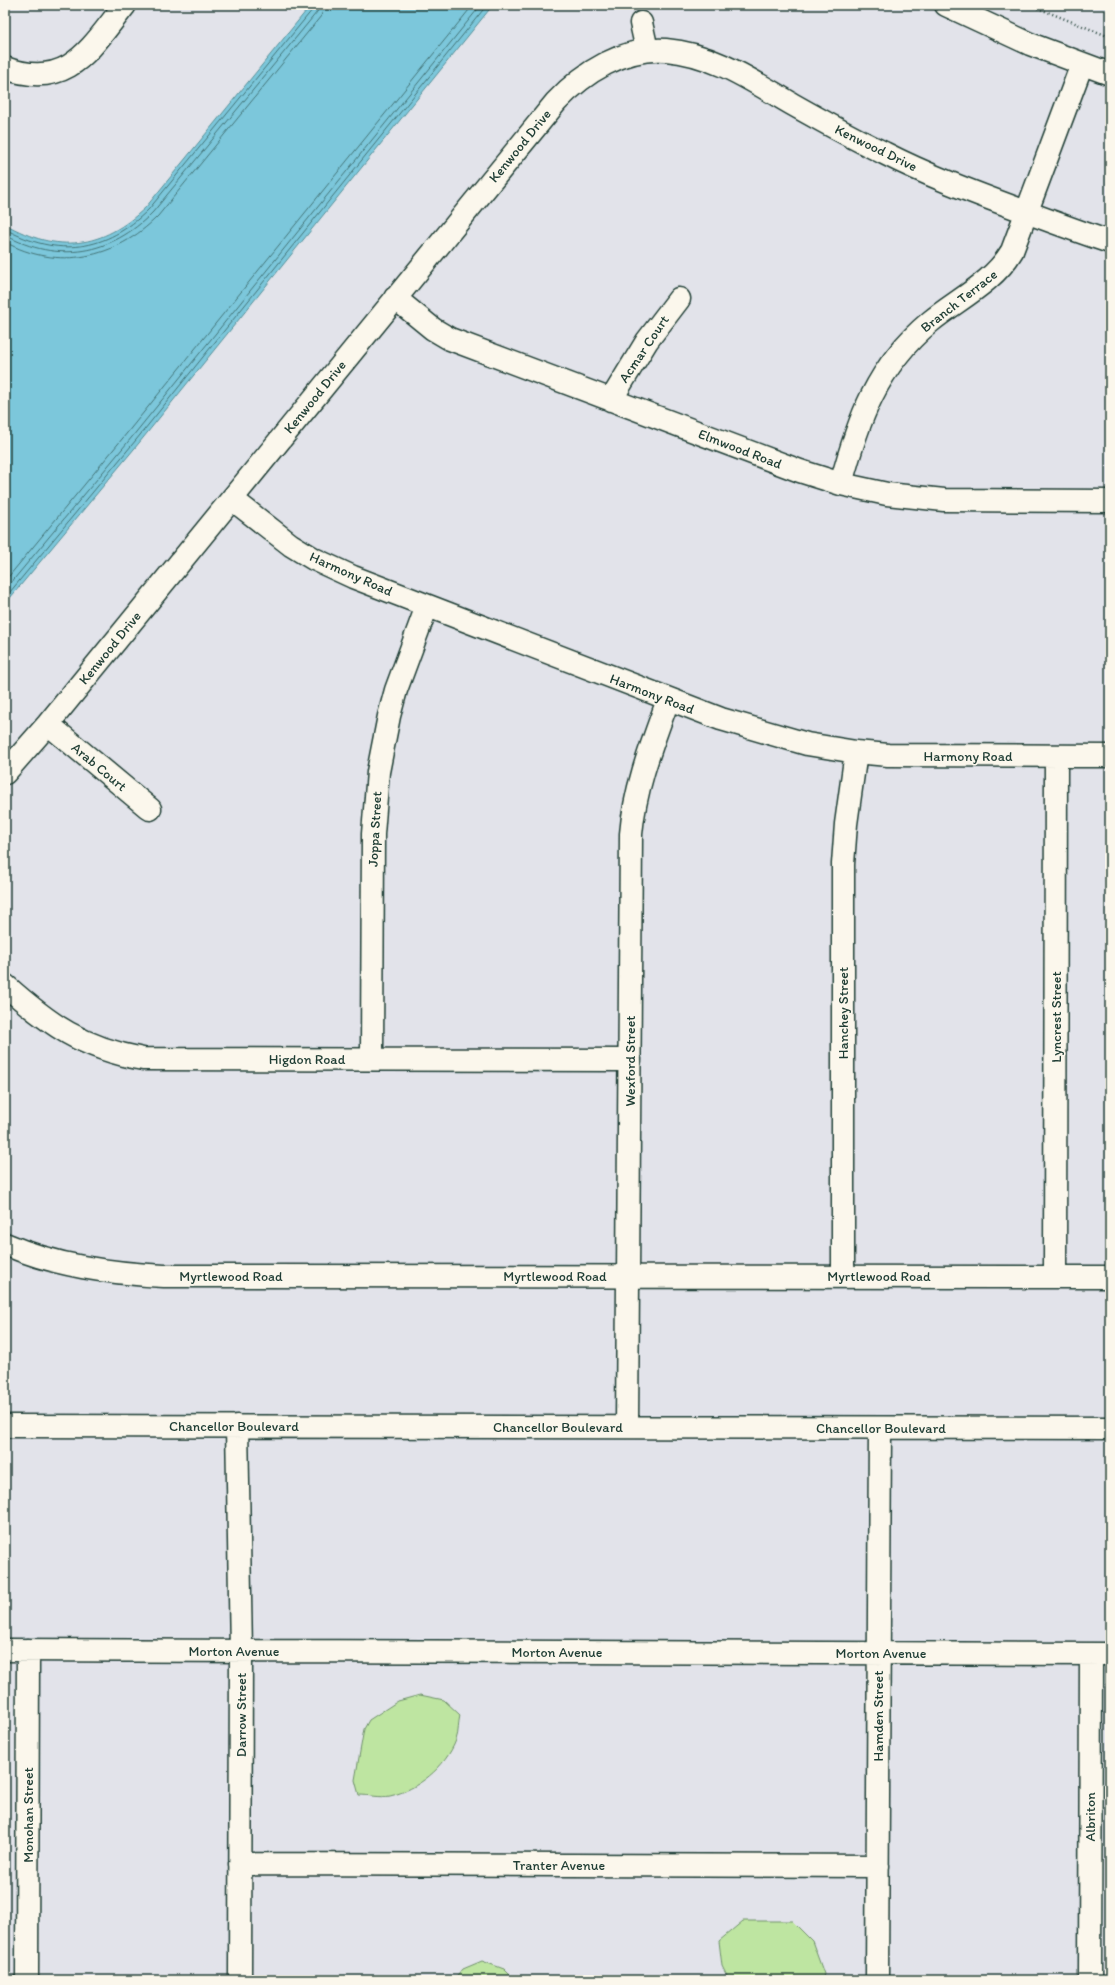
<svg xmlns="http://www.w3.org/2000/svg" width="1115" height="1985" viewBox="0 0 1115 1985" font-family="Itim,sans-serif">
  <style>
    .green { fill: #bee5a1; stroke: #6e916a }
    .water { fill: #7bc7db; stroke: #569098 }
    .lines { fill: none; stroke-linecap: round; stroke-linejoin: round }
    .shore { stroke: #447477; stroke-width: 1 }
    .minor-casing { stroke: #1f3d34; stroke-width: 25 }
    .path { stroke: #1f3d34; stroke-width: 2.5; stroke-dasharray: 1 3; stroke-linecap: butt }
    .minor { stroke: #fbf7ec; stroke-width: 22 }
    .labels { text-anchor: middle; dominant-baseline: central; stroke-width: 3; stroke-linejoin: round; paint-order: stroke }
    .street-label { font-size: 14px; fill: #1f3d34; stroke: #fbf7ec }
  </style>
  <rect width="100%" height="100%" fill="#e2e3ea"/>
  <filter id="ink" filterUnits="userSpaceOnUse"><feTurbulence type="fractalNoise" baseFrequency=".025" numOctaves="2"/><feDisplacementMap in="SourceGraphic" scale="8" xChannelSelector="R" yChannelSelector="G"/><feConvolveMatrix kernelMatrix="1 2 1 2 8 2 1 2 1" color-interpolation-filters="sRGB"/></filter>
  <g filter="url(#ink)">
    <path class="green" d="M420 1695 444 1700 460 1715C458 1723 459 1732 456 1740 446 1767 417 1790 390 1796 381 1798 369 1795 359 1795L355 1780 364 1729 369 1720 398 1701Z
      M743 1921H792L812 1941 824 1974 822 1980H729L722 1966 719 1941Z
      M482 1961 504 1969 515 1980H454L463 1969Z"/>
    <path class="water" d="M311 5H493L139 443 5 604V224C58 254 102 249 146 207Z"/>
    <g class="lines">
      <path class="shore" d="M5 229C58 258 106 252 149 209L313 9 314 5
        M5 235C58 264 111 255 153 212L317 12 319 5
        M5 242C58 271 116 259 158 216L321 16 325 5
        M5 581 127 433 473 5
        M5 590 132 437 481 5
        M5 598 136 440 487 5"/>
      <g class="minor-casing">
        <path id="minor" d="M946 5 1030 44 1110 74
          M641 23 647 50
          M5 68C69 91 90 48 125 5
          M395 298 433 329 450 339 800 471 841 484 887 494 944 500 1110 501
          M611 400 647 341 679 299
          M841 484C858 420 877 366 930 322 958 299 993 283 1012 251L1082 64
          M232 499 291 545 314 559 353 577 721 719 807 744 856 752 888 755 1110 756
          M48 724 150 809
          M5 773 48 724 556 102C584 72 624 47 666 50 714 54 752 81 792 104 822 121 853 138 884 153 927 175 972 192 1018 209 1048 220 1079 232 1110 242
          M5 985C50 1025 82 1048 143 1059L630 1060
          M372 1058 373 834 378 772 389 716 396 690 427 606
          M5 1244C56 1266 109 1273 164 1276L1110 1277
          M843 1276V864L846 824 856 752
          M1055 1277 1056 756
          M5 1426 1110 1428
          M237 1426 241 1651 240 1980
          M627 1427 631 834C635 787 652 744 668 700
          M5 1650 1110 1654
          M240 1864 878 1866
          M27 1980 28 1650
          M877 1980 880 1428
          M1090 1980 1091 1654"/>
      </g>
      <path class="path" d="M1030 5 1110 37"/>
      <use href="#minor" class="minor"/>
    </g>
  </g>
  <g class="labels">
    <g class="street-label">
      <text transform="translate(520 146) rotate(-51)">Kenwood Drive</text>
      <text transform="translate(876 148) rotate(26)">Kenwood Drive</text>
      <text transform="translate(959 301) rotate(-38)">Branch Terrace</text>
      <text transform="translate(644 349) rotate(-56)">Acmar Court</text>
      <text transform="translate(315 397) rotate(-51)">Kenwood Drive</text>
      <text transform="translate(740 449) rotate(21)">Elmwood Road</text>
      <text transform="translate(351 574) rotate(24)">Harmony Road</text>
      <text transform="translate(110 648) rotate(-51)">Kenwood Drive</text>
      <text transform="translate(652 694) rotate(21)">Harmony Road</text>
      <text x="968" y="756">Harmony Road</text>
      <text transform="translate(99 767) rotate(40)">Arab Court</text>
      <text transform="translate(375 829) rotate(-87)">Joppa Street</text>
      <text transform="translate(843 1013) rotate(-90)">Hanchey Street</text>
      <text transform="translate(1056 1017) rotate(-90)">Lyncrest Street</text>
      <text x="307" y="1059">Higdon Road</text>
      <text transform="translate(630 1061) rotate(-90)">Wexford Street</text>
      <text x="231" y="1276">Myrtlewood Road</text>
      <text x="555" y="1276">Myrtlewood Road</text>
      <text x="879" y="1276">Myrtlewood Road</text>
      <text x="234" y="1426">Chancellor Boulevard</text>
      <text x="558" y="1427">Chancellor Boulevard</text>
      <text x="881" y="1428">Chancellor Boulevard</text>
      <text x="234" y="1651">Morton Avenue</text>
      <text x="557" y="1652">Morton Avenue</text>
      <text x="881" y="1653">Morton Avenue</text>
      <text transform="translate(241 1715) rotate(-90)">Darrow Street</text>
      <text transform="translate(878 1716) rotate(-90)">Hamden Street</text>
      <text transform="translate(28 1815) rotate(-90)">Monohan Street</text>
      <text transform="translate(1090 1817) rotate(-90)">Albriton</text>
      <text x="559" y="1865">Tranter Avenue</text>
    </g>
  </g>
  <rect width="1115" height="1985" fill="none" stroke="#fbf7ec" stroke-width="20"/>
  <rect x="10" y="10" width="1095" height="1965" fill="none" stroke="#1f3d34" stroke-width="1.5" filter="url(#ink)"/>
</svg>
